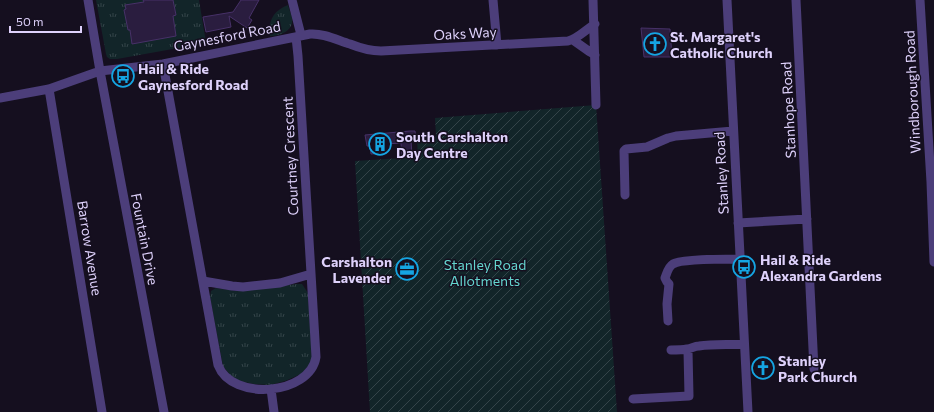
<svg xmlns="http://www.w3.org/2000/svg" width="934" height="412" viewBox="0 0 934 412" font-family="Commissioner,sans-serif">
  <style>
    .park { fill: url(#park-tufts) }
    .garden { fill: url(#garden-furrows) }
    .building { fill: #2a1d3f; stroke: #473168 }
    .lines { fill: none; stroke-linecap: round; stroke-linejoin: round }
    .minor { stroke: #4c3e7a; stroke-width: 9 }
    .labels { text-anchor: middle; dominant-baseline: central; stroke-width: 3; stroke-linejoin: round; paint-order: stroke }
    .street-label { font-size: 14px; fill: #ded1fb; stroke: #150f1f }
    .poi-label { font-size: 14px; font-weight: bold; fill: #ded1fb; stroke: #150f1f; text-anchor: start }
    .park-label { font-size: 14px; fill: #64d4ce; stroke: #150f1f }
  </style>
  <defs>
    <pattern id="park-tufts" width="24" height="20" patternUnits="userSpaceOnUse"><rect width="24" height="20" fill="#122529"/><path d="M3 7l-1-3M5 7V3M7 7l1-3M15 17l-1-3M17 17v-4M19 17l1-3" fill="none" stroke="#344449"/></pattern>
    <pattern id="garden-furrows" width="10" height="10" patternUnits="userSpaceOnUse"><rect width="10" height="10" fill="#122529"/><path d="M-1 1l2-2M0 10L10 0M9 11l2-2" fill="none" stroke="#344449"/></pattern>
  </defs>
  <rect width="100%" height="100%" fill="#150f1f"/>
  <path class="park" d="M96 0H199L206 43 117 59H110L107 57 106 54Z
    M288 5C289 9 291 14 292 18 294 30 281 36 270 36 268 21 273 11 288 5Z
    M297 284H302L308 293 312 358 310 364 301 374 285 381 270 385 254 384 240 381 231 376 223 366 222 361 210 297 211 291 216 288 236 291Z"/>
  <path class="garden" d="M596 105 617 412H370L355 161 418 157 417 138 436 136 435 118Z"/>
  <path class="building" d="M143 0H173L176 15 173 16 176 36 132 44 130 30H128L124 10 126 9 125 5 144 2Z
    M241 0H259L249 18 252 20 247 28 229 16 231 27 206 32 203 17 233 12Z
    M641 28 670 29 672 57H644Z
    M410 131H415L416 140H411L412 156 402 157 401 143 386 144 387 153 371 154 370 146H367L365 135Z"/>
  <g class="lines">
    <path class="minor" d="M88 0 100 71 164 412
      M292 0 301 35
      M493 0 497 45
      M593 0 596 105
      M727 0 748 412
      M796 0 814 369
      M920 0 931 182 934 262
      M573 40 590 52 595 55
      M163 64 218 365C232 402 310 395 316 357L298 56 296 37
      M49 89 102 412
      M0 98 49 89 100 71 163 64 310 34C324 33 337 40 350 44 360 48 371 51 381 51L568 41C579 38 585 30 595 24
      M625 195 624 151 626 149 647 147 668 138 676 136 733 131
      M738 223 807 219
      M203 281 232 286 243 287 280 283 311 274
      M668 321 667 304 669 284 667 282 665 278C667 273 668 267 673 264 680 259 728 259 740 259
      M671 350C676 350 682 350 687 349 691 349 694 346 699 346 714 344 729 345 744 344
      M271 389 274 412
      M633 399 689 396 688 351 689 349"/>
  </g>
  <defs>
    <g id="church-ring" transform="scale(1.15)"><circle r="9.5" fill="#150f1f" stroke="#15a5e3" stroke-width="1.5"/><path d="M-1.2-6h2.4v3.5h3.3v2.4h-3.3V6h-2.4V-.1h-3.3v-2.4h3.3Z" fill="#15a5e3"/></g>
    <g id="bus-ring" transform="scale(1.15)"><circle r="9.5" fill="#150f1f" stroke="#15a5e3" stroke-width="1.5"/><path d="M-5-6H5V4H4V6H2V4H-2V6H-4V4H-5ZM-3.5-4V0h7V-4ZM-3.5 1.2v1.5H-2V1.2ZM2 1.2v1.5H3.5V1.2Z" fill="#15a5e3"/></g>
    <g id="building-ring" transform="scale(1.15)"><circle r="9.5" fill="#150f1f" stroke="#15a5e3" stroke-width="1.5"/><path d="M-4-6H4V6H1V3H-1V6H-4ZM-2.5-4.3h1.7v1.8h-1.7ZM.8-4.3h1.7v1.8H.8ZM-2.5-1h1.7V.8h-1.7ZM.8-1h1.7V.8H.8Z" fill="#15a5e3"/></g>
    <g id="office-ring" transform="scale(1.15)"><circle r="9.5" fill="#150f1f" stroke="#15a5e3" stroke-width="1.5"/><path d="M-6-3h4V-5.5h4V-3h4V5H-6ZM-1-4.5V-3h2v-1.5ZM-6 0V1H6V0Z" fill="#15a5e3"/></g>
  </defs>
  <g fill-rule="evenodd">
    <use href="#church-ring" x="655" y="44"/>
    <use href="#bus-ring" x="123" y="76"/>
    <use href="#building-ring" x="380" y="144"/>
    <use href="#bus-ring" x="744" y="267"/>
    <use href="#office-ring" x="407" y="269"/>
    <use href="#church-ring" x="763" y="368"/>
  </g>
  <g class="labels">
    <g class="street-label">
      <text transform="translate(465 33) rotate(-3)">Oaks Way</text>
      <text transform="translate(227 36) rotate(-11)">Gaynesford Road</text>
      <text transform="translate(912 92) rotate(-93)">Windborough Road</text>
      <text transform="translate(788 110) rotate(-93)">Stanhope Road</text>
      <text transform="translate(290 156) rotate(-93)">Courtney Crescent</text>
      <text transform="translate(721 173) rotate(-93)">Stanley Road</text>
      <text transform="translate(145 239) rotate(79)">Fountain Drive</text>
      <text transform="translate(90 248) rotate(81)">Barrow Avenue</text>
    </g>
    <g class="poi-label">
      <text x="670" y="36">St. Margaret's<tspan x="670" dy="16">Catholic Church</tspan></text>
      <text x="138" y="68">Hail &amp; Ride<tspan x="138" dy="16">Gaynesford Road</tspan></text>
      <text x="396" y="136">South Carshalton<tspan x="396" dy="16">Day Centre</tspan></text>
      <text x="760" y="259">Hail &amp; Ride<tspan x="760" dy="16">Alexandra Gardens</tspan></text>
      <text x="392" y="261" text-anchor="end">Carshalton<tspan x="392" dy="16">Lavender</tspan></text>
      <text x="778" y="360">Stanley<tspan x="778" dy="16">Park Church</tspan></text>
    </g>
    <g class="park-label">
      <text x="485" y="264">Stanley Road<tspan x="485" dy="16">Allotments</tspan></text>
    </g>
  </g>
  <path d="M10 26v6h71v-6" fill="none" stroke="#ded1fb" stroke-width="2"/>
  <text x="16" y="26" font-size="12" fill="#ded1fb" stroke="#150f1f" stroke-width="3" paint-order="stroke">50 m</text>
</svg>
